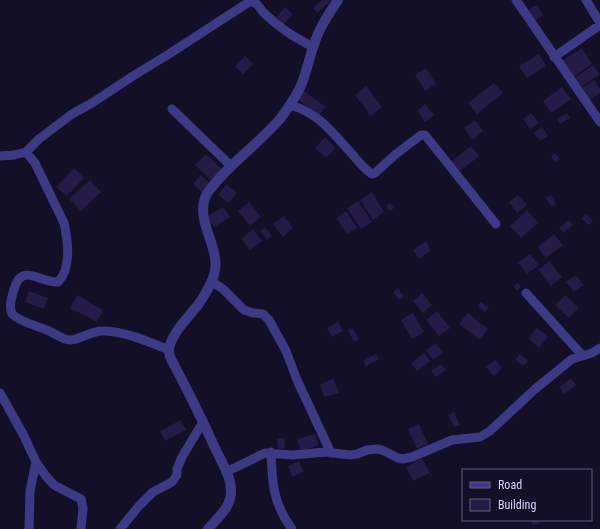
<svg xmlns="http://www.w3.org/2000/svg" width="600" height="529" viewBox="0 0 600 529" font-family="'Roboto Condensed',sans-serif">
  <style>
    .building { fill: #241b47 }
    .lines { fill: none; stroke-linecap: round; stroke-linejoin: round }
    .minor { stroke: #3d3a85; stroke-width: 9 }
    .tertiary { stroke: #3d3a85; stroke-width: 10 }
  </style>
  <rect width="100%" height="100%" fill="#130f26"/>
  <path class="building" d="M322 0H330L331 1 317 13 313 8Z
    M537 5 543 15 534 21 527 10Z
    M285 7 293 14 284 24 276 17Z
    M582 48 592 64 573 77 562 61Z
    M539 54 546 66 527 78 519 66Z
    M245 56 254 64 243 74 235 66Z
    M593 65 600 74 581 87 575 78Z
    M426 68 436 84 425 91 415 75Z
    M594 80 600 89V93L590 100 582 88Z
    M494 83 503 93 477 114 468 103Z
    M366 86 382 107 371 116 355 95Z
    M562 87 571 99 551 113 543 101Z
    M304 91 326 107 319 115 297 99Z
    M425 104 434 115 425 122 417 111Z
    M531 113 539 123 530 129 523 119Z
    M567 113 570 118 560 124 557 119Z
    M475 120 483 131 473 140 464 128Z
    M542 127 548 136 540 141 534 133Z
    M325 137 336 148 326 158 315 148Z
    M471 146 479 156 459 172 451 162Z
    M555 153 560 159 555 162 551 156Z
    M206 154 224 171 213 182 195 165Z
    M74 168 84 178 67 196 56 187Z
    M201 175 212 185 203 194 193 184Z
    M90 180 101 192 81 211 69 199Z
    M226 184 237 193 228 203 218 195Z
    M372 192 384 212 373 220 360 200Z
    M518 195 527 205 517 213 509 202Z
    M551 195 556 204 552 207 546 198Z
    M358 201 372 222 361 229 347 208Z
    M249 202 261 217 250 226 238 211Z
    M390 203 394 208 390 211 386 206Z
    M223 207 230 217 214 227 207 217Z
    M527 210 538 223 521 238 510 226Z
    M346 211 357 228 347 234 336 218Z
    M586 214 593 221 589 225 582 219Z
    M284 216 293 228 283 237 273 224Z
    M569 220 573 225 564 233 559 228Z
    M265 227 272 236 267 240 260 231Z
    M253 229 262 241 250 250 241 239Z
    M554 234 563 245 546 258 538 247Z
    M426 241 431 250 419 259 413 250Z
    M530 254 539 265 527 274 518 263Z
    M549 261 562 277 551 286 538 270Z
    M576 275 584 285 574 292 566 282Z
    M518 283 521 287 517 290 513 286Z
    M398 288 404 297 399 300 393 292Z
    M29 291 48 298 44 309 25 302Z
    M422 293 432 305 423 313 413 301Z
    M77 295 103 310 97 322 70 308Z
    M565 295 579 308 569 318 555 305Z
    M481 302 489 308 485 312 478 306Z
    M437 311 450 328 439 336 426 320Z
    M413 313 424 332 412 339 401 320Z
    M468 313 488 329 480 340 459 324Z
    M338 322 343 331 332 337 327 328Z
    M353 328 359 340 354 342 348 330Z
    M537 328 548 337 539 348 528 338Z
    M436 343 443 353 433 360 426 350Z
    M424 353 430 361 417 371 411 363Z
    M376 354 379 359 366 366 363 361Z
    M520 354 528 361 523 366 515 360Z
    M495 360 502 368 494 376 486 367Z
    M441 364 446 370 436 377 431 371Z
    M333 378 339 393 324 397 320 385Z
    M571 378 576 385 564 394 559 387Z
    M454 412 460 425 454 427 448 415Z
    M181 420 186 430 165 441 160 431Z
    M419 424 428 444 417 449 408 429Z
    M315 434 319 445 301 451 297 439Z
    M284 438 285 448 278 449 277 439Z
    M422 458 430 473 413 481 406 467Z
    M299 461 304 472 292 477 288 466Z
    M531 520H538L540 523 533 526Z"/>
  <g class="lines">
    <path class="minor" d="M516 0 600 122
      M586 0 600 23
      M554 57 600 25
      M290 105C319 113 332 132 352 154 358 161 364 169 372 174L375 173 396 154 421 135H425L496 224
      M172 109 231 166
      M0 156 14 155 26 152
      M211 281 223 289 244 310 253 313 263 314 269 320 286 351 297 380 331 453
      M526 293 582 355
      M169 350C149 342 127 332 105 331 91 330 80 340 70 340 64 340 59 336 53 333 40 326 23 324 12 314 9 307 11 300 13 293 21 259 40 284 58 282 72 268 68 241 64 223L35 163 26 152 39 139 72 114 92 103 133 76 169 54 249 2C257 1 259 7 263 12 279 28 294 37 313 47
      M0 393 23 434 36 462 45 475 54 485 81 499 83 508 81 529
      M271 452C272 482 273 504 292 529
      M226 472 265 453 293 455 326 452 350 455 357 454 367 450 377 449 382 450 398 458 403 459 412 457 452 440 480 437 490 431 534 390 572 359 592 353 600 348
      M29 529 30 491 36 462
      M120 529 139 506 153 492 172 482 177 475V469L182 457 203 422"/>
    <path class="tertiary" d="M208 529C218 517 231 508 231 491 231 476 222 463 216 450 202 419 187 389 171 359 170 357 169 353 169 350 170 335 189 316 198 305 204 296 211 286 214 275 222 249 196 224 205 198 207 192 213 186 217 181 236 159 261 141 280 119 288 108 297 96 302 83 308 67 311 50 318 34 323 22 331 11 338 0"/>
  </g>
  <rect x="462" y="469" width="130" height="52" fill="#130f26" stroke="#625e7d"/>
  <rect x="470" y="482" width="20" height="6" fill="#3d3a85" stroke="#625e7d"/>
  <text x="498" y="489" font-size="12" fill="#d9d4ff">Road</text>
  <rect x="470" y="499" width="20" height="12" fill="#241b47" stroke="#625e7d"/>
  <text x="498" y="509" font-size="12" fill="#d9d4ff">Building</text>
</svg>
